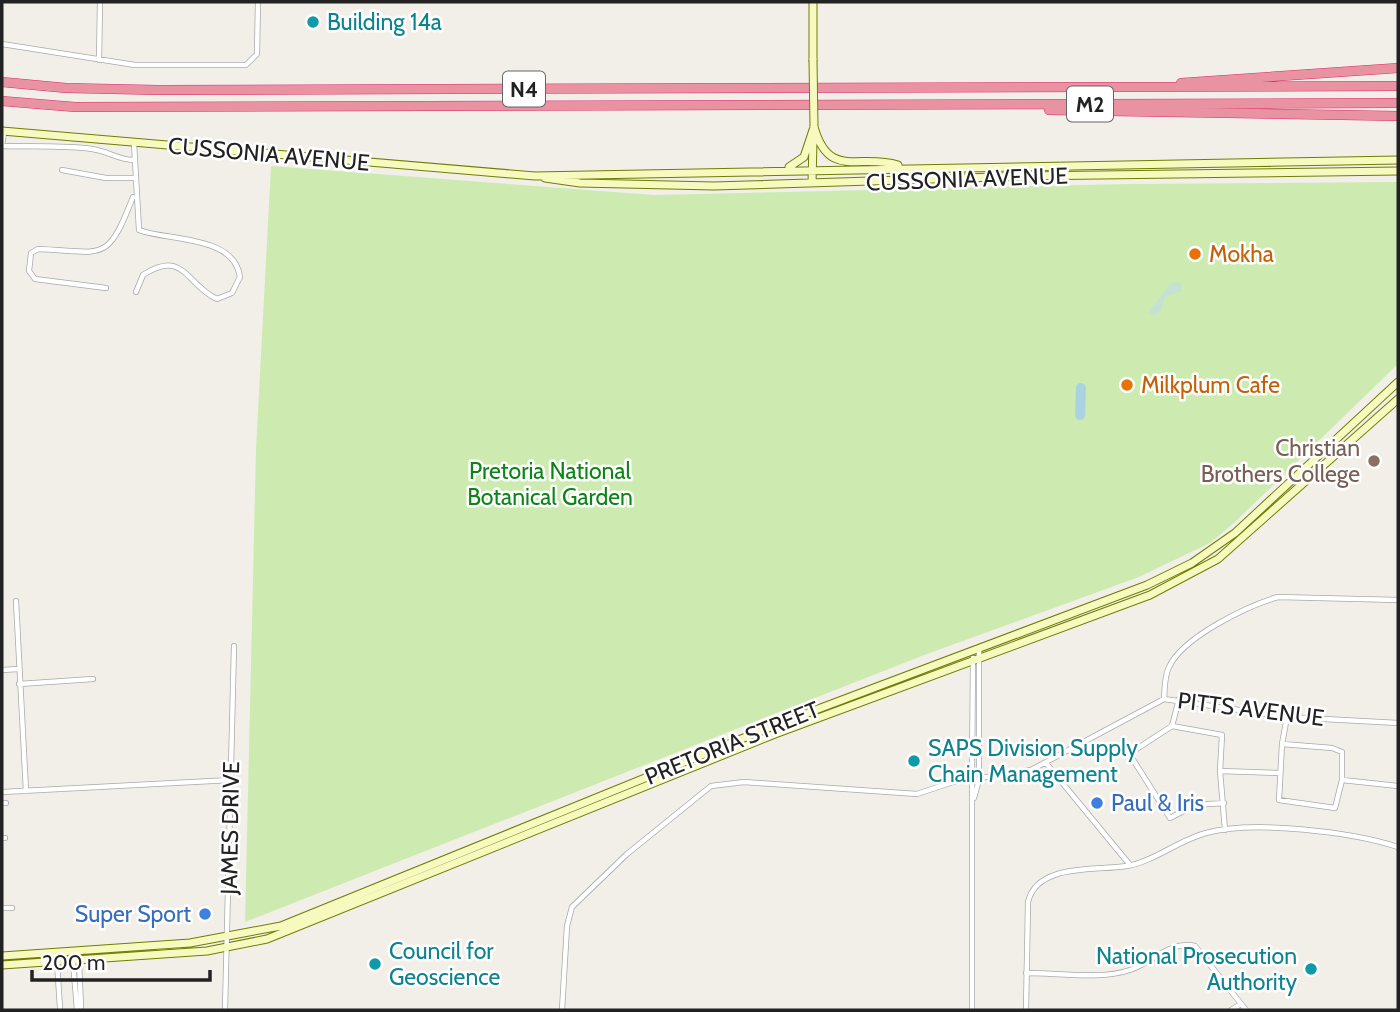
<svg xmlns="http://www.w3.org/2000/svg" width="1400" height="1012" viewBox="0 0 1400 1012" font-family="Cabin,sans-serif">
  <style>
    .grass { fill: #cdebb0 }
    .wetland { fill: #c6e0d4 }
    .lines { fill: none; stroke-linecap: round; stroke-linejoin: round }
    .river { stroke: #aad3df; stroke-width: 10 }
    .street-casing { stroke: #a9a9a9; stroke-width: 6 }
    .secondary-casing { stroke: #707d05; stroke-width: 9 }
    .highway-casing { stroke: #dc2a67; stroke-width: 10 }
    .street { stroke: #fff; stroke-width: 4.5 }
    .secondary { stroke: #f7fabf; stroke-width: 7 }
    .highway { stroke: #e892a2; stroke-width: 9 }
    .secondary-bridge-casing { stroke: #707d05; stroke-width: 9; stroke-linecap: butt }
    .secondary-bridge { stroke: #f7fabf; stroke-width: 7 }
    .culture-dot { fill: #0f9aa8; stroke: #fff; stroke-width: 2.5 }
    .food-dot { fill: #e8710a; stroke: #fff; stroke-width: 2.5 }
    .education-dot { fill: #8d6e63; stroke: #fff; stroke-width: 2.5 }
    .shop-dot { fill: #3f7fe0; stroke: #fff; stroke-width: 2.5 }
    .labels { text-anchor: middle; dominant-baseline: central; stroke-width: 5; stroke-linejoin: round; paint-order: stroke }
    .shield { fill: #fff; stroke: #646464; stroke-width: 2 }
    .shield-label { font-size: 21px; font-weight: bold; fill: #222 }
    .culture-label { font-size: 23px; fill: #0d838f; stroke: #fff; text-anchor: start }
    .street-label { font-size: 23px; fill: #222; stroke: #fff }
    .food-label { font-size: 23px; fill: #c56008; stroke: #fff; text-anchor: start }
    .education-label { font-size: 23px; fill: #785e54; stroke: #fff; text-anchor: end }
    .park-label { font-size: 23px; fill: #0c8416; stroke: #fff }
    .shop-label { font-size: 23px; fill: #366cbe; stroke: #fff; text-anchor: start }
  </style>
  <rect width="100%" height="100%" fill="#f2efe9"/>
  <path class="grass" d="M271 166 654 195 1129 184 1398 182V364L1235 522 1210 543 1139 577 927 654 245 922 256 449Z"/>
  <path class="wetland" d="M1176 282 1182 284 1181 291 1165 297 1161 310 1152 316 1148 313 1170 284Z"/>
  <g class="lines">
    <path class="river" d="M1080 415 1081 388"/>
    <g class="street-casing">
      <path id="street" d="M2 44 135 65H246L257 54 258 2
        M99 60 100 2
        M134 143 139 230C167 241 235 235 240 277L232 293 217 299C186 285 184 248 143 275L136 292
        M2 146C32 147 62 145 92 149 108 151 118 160 134 160
        M2 146 4 132
        M62 170 106 178H134
        M106 288 35 279 29 271 31 253 38 249C104 252 107 264 133 197
        M16 601 26 791
        M979 648V772
        M2 670 18 669
        M19 684 93 679
        M1164 699C1165 688 1164 677 1169 667 1183 637 1247 606 1278 597L1398 600
        M1172 726 1179 699
        M1282 744 1332 748 1342 752V780L1335 808 1279 800 1282 744 1287 717
        M1046 763 1130 865
        M1220 771 1280 773
        M971.5 776a4.5 4.5 0 1 1 9 0a4.5 4.5 0 1 1-9 0Z
        M972 773 973 658
        M980 778 1031 770 1164 699 1287 717 1398 723
        M1342 780 1398 786
        M2 792 231 780
        M974 798 979 780
        M2 803H6
        M1224 803 1195 805 1170 818 1132 758V752L1172 726 1222 735 1220 771 1225 830
        M2 838H5
        M2 908H12
        M73 961 77 1010
        M79 961 81 1007
        M57 962 60 1008
        M1026 973C1056 973 1102 980 1130 970 1151 963 1171 940 1195 946L1246 1010
        M225 1010 234 646
        M562 1010 567 926 572 907 627 854 711 786 744 782 917 794 971 776
        M972 1010V779
        M1026 1010 1028 902C1037 863 1096 871 1127 866 1155 861 1179 840 1206 833 1254 820 1352 832 1398 847
        M1231 1010 1241 1004"/>
    </g>
    <g class="secondary-casing">
      <path id="secondary" d="M813 2V60
        M814 127C829 180 859 153 898 165
        M2 131 535 176 1398 160
        M789 167 804 157 813 130
        M545 178 580 183 714 186 1024 176 1398 171
        M812 183 813 141
        M2 956 190 943 281 926 773 726 1147 585 1192 563 1235 533 1398 382
        M2 965 207 951 267 939 775 734 1150 595 1218 559 1398 399"/>
    </g>
    <g class="highway-casing">
      <path id="highway" d="M2 82 66 88 158 90 1398 86
        M1181 83 1398 68
        M2 101 75 107 1398 103
        M1049 110 1398 116"/>
    </g>
    <use href="#street" class="street"/>
    <use href="#secondary" class="secondary"/>
    <use href="#highway" class="highway"/>
    <g class="secondary-bridge-casing">
      <path id="secondary-bridge" d="M813 60 814 126"/>
    </g>
    <use href="#secondary-bridge" class="secondary-bridge"/>
  </g>
  <g class="culture-dot">
    <circle cx="313" cy="22" r="7"/>
    <circle cx="914" cy="761" r="7"/>
    <circle cx="375" cy="964" r="7"/>
    <circle cx="1311" cy="969" r="7"/>
  </g>
  <g class="food-dot">
    <circle cx="1195" cy="254" r="7"/>
    <circle cx="1127" cy="385" r="7"/>
  </g>
  <circle class="education-dot" cx="1374" cy="461" r="7"/>
  <g class="shop-dot">
    <circle cx="1097" cy="803" r="7"/>
    <circle cx="205" cy="914" r="7"/>
  </g>
  <g class="labels">
    <g class="shield">
      <rect x="503" y="71.5" width="42" height="35" rx="5"/>
      <rect x="1067" y="86.5" width="46" height="35" rx="5"/>
    </g>
    <g class="shield-label">
      <text x="524" y="89">N4</text>
      <text x="1090" y="104">M2</text>
    </g>
    <g class="culture-label">
      <text x="327" y="22">Building 14a</text>
      <text x="928" y="748">SAPS Division Supply<tspan x="928" dy="26">Chain Management</tspan></text>
      <text x="389" y="951">Council for<tspan x="389" dy="26">Geoscience</tspan></text>
      <text x="1297" y="956" text-anchor="end">National Prosecution<tspan x="1297" dy="26">Authority</tspan></text>
    </g>
    <g class="street-label">
      <text transform="translate(269 154) rotate(5)">CUSSONIA AVENUE</text>
      <text transform="translate(967 179) rotate(-2)">CUSSONIA AVENUE</text>
      <text transform="translate(1251 709) rotate(7)">PITTS AVENUE</text>
      <text transform="translate(732 743) rotate(-22)">PRETORIA STREET</text>
      <text transform="translate(230 828) rotate(-89)">JAMES DRIVE</text>
    </g>
    <g class="food-label">
      <text x="1209" y="254">Mokha</text>
      <text x="1141" y="385">Milkplum Cafe</text>
    </g>
    <g class="education-label">
      <text x="1360" y="448">Christian<tspan x="1360" dy="26">Brothers College</tspan></text>
    </g>
    <g class="park-label">
      <text x="550" y="471">Pretoria National<tspan x="550" dy="26">Botanical Garden</tspan></text>
    </g>
    <g class="shop-label">
      <text x="1111" y="803">Paul &amp; Iris</text>
      <text x="191" y="914" text-anchor="end">Super Sport</text>
    </g>
  </g>
  <rect width="1400" height="1012" fill="none" stroke="#222222" stroke-width="7"/>
  <path d="M32 970v10h178v-10" fill="none" stroke="#222222" stroke-width="3.5"/>
  <text x="42" y="970" font-size="21" fill="#222222" stroke="#ffffff" stroke-width="5" paint-order="stroke">200 m</text>
</svg>
